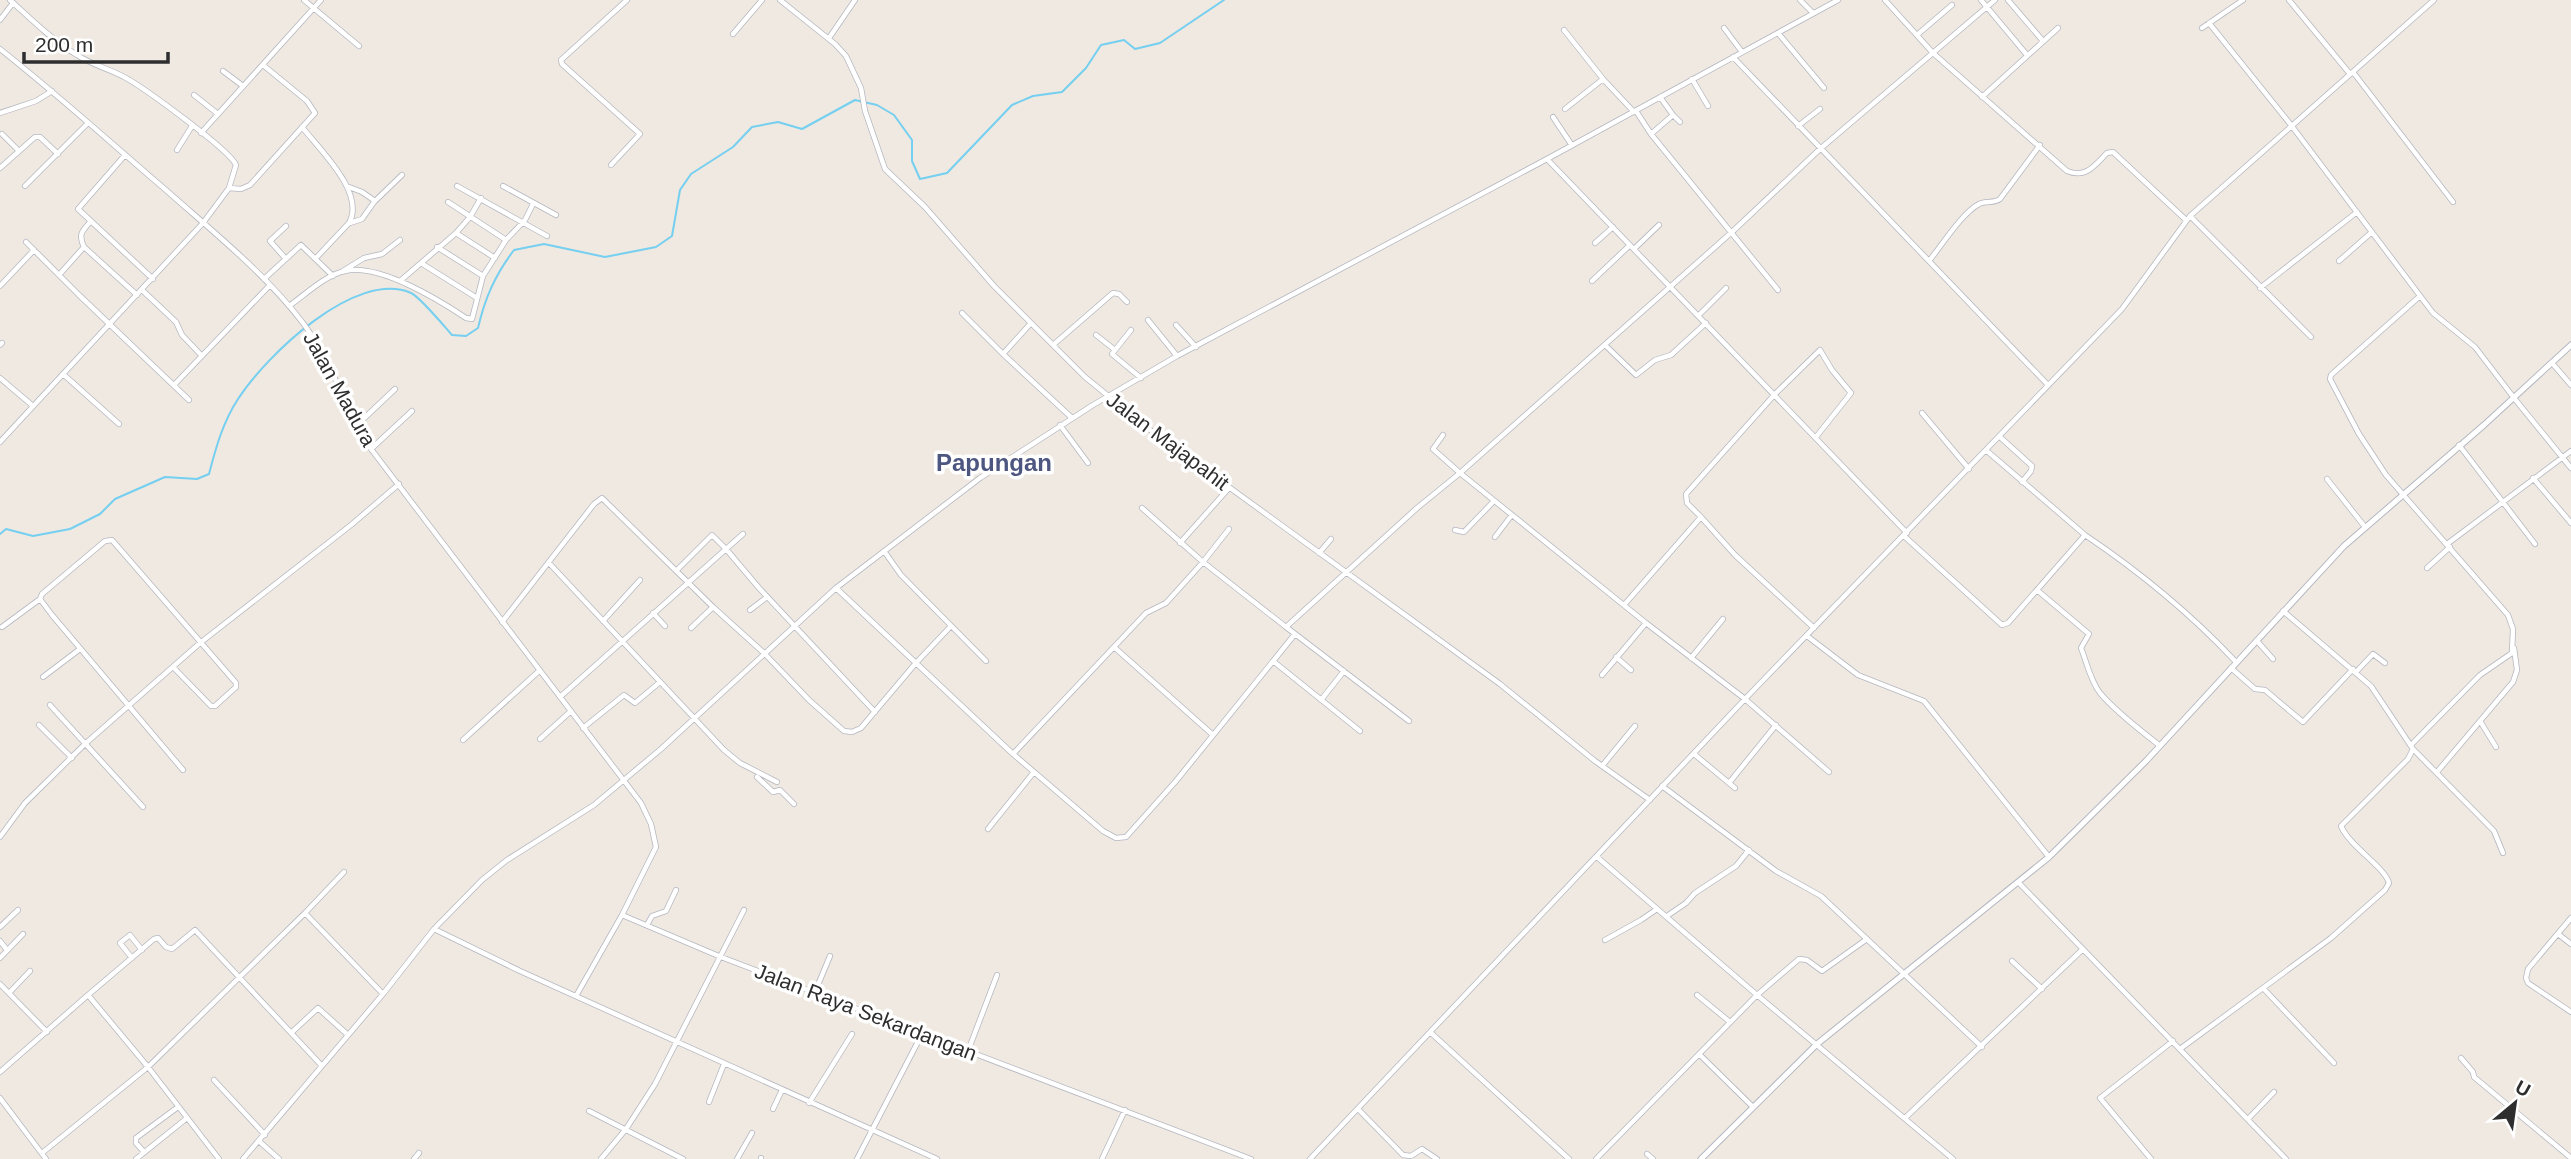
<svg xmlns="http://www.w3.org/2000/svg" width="2571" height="1159" viewBox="0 0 2571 1159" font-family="Helvetica,sans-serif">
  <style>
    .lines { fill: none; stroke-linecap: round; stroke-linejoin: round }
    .stream { stroke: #75cff0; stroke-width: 2 }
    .minor-casing { stroke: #b4b7c1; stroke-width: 6 }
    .tertiary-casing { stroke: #b4b7c1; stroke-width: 7 }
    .minor { stroke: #fff; stroke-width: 4.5 }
    .tertiary { stroke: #fff; stroke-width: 5 }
    .labels { text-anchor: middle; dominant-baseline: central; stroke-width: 7; stroke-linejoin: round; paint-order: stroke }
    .street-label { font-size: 21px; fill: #2e2e2e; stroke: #fff }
    .quarter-label { font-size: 24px; font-weight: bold; fill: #4d5680; stroke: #fff }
  </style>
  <rect width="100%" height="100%" fill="#efe9e1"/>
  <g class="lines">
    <path class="stream" d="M0 534 6 529 33 536 70 529 100 514 115 499 165 477 197 479 209 474C216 447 223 422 238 399 266 356 355 269 411 293 420 297 444 326 452 335L466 336 478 328C485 298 495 275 514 250L544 244 605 257 656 247 672 236 680 190 691 174 733 147 752 127 778 122 802 129 855 100 877 105 894 115 912 140V161L920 179 947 173 1012 105 1033 96 1062 92 1086 68 1101 45 1124 40 1135 49 1160 43 1224 0"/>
    <g class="minor-casing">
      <path id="minor" d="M304 0 359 46
        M780 0 835 44 846 56 861 88 865 111 885 169 925 207 994 286 1085 377 1149 429 1500 684 1595 761 1650 800
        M1800 0 1813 13
        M1885 0 1933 53 2067 171C2086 179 2095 165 2107 153L2113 152 2186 220
        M1981 0 2027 55
        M2008 0 2043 41
        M2289 0 2350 74
        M0 20 13 3
        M2209 23 2291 125 2433 313 2475 347 2514 398 2571 468
        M1724 28 1742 52
        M2202 28 2243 0
        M1564 30 1603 79 1634 112
        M1778 33 1824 88
        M733 34 762 0
        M1917 35 1952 5
        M829 38 855 0
        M0 49C57 94 111 143 166 190 213 232 265 273 303 323 332 362 345 408 371 449L641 803 651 824 656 847 622 915 721 957 1251 1159
        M1733 57 2048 385
        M223 71 243 86
        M2353 72 2453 202
        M1692 79 1708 106
        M194 95 218 114
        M1982 97 2058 28
        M1565 109 1603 79
        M1636 111 1651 134 1778 290
        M0 113 36 101 52 91
        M1673 115 1680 122
        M1553 117 1571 144
        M1798 126 1820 109
        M302 127C320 150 366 193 349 223L316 258
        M201 133 321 0
        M2 134 19 151
        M1651 134 1673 115 1660 97
        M177 150 192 126
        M125 155 78 209 153 279
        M1547 159 1907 533
        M611 165 640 134 562 64 561 60 627 0
        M0 168 35 137H40L58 154
        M25 186 88 123
        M457 186 547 236
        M503 186 556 215
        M349 187 362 192 375 201
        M229 188 241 189 250 185 315 113 307 101 263 65
        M448 202 506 240
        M2190 216 2311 337
        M91 221C82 231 78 234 84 247L137 295
        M350 223 362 219 374 202 402 175
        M286 226 270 241 286 259
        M456 233 495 258
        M26 242 79 295 189 400
        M1595 243 1613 227
        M437 247 483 276
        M1634 249 1659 225
        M1929 261C1942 245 1962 213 1979 204 1986 200 1993 204 2000 199L2040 145
        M2339 261 2372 232
        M421 263 477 298
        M343 271 364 258 382 254 400 240
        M59 275 84 247
        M264 279 301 245 333 276
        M400 281 456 233 470 217 481 198
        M1592 281 1630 245
        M0 286 34 250
        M2260 288 2357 212
        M142 290 176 322 182 335 202 356
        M289 306C305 295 325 275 345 271 379 263 439 300 466 318L472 319 483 276 506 240 525 220 533 204
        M962 313 1003 354
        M1699 315 1726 288
        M1148 320 1177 356
        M1031 323 1003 354 1072 418
        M1176 325 1196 347
        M1131 330 1112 354 1141 378
        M1096 335 1115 350
        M0 345 2 343
        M1053 345 1113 293 1119 294 1127 302
        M1605 345 1636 375 1655 360 1671 355 1706 323
        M2552 363 2571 385
        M63 374 119 424
        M0 378 33 406
        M174 385 270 285
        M1922 413 1969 469
        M357 425 395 389
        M1060 425 1088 463
        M1443 435 1433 449 1460 473 1732 232 1820 149 1995 0
        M2000 437 2032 466 2031 471 2022 482
        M0 442 203 223 229 188 236 165C230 150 144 88 126 78 110 69 92 65 77 55 52 40 31 19 10 0
        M2459 445 2535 544
        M371 449 412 411
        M2533 478 2571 523
        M2327 479 2365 527
        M1142 508 1203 562 1229 529
        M1701 517 1687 503 1686 494 1775 394 1820 350 1832 370 1851 393 1816 437
        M1455 530 1464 532 1493 502
        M2085 535C2140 572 2191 614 2236 662
        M1904 536 2002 625 2008 623 2085 535 1987 451
        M1495 537 1511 516
        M1180 543 1229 488
        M2447 544 2571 451
        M884 551 901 575 986 661
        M1319 553 1331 539
        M549 563 724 750 740 763 777 782
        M2427 568 2450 547
        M678 569 712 535 726 549 743 534
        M836 588 1013 754 1146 613 1166 603 1203 562 1286 627 1417 508 1460 473 1646 623 1745 699 1829 772
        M2037 590 2089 634 2081 648C2087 663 2090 680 2100 693 2115 711 2141 731 2159 745
        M1624 605 1701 517 1735 555 1814 628
        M750 610 767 597
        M653 613 665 626
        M603 621 640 580
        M502 622 594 504 602 498 713 607 764 653 809 700 844 731 852 732 861 728 915 664 951 626
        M2 627 40 599
        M1286 627 1409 721
        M691 628 713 607
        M1807 636 1858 675 1924 701 2049 857
        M2257 641 2273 659
        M1114 647 1213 735
        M1616 657 1631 670
        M1691 658 1723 619
        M1273 661 1360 731
        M174 668 211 706H215L236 687V683L112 540 105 541 42 594 40 599 52 615 183 770
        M2231 668 2255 689 2265 690 2303 722 2353 669
        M2356 672 2373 654 2385 663
        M1602 675 1646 623
        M43 677 80 649
        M560 697 726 549 759 588 875 712
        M1321 700 1344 671
        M50 705 143 807
        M2480 721 2496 747
        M39 725 72 758
        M583 728 624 695 635 703 660 682
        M540 739 571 711
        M463 740 539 671
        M2411 745 2480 675 2512 653 2513 629 2508 615 2386 475 2359 434 2330 379 2331 375 2420 296
        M2414 750 2494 831 2503 853
        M1013 754 1103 831 1116 838 1126 837 1176 781 1295 634
        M1694 754 1735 788
        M1602 766 1635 726
        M2437 772 2513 682 2517 670 2514 648
        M757 777 773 792 780 790 794 804
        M1729 783 1776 725
        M1662 786 1776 871 1821 896 1982 1047
        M988 829 1034 772
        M0 837 25 803 86 743 200 643 351 525 399 484
        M1597 857 1757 995 1799 959 1807 960 1822 971 1867 939
        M2019 883 2286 1159
        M305 913 344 872
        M1667 916 1686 903 1695 893 1736 866 1749 850
        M2571 918 2528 969 2526 978 2528 983 2571 1012
        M647 925 652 916 666 911 676 890
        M0 927 18 910
        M434 929 520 971 937 1159
        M2558 934 2571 944
        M1605 940 1641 920 1657 909
        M0 941 7 950
        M0 958 23 934
        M132 958 120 943 130 935 142 950
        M2012 961 2042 989
        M0 984 47 1032
        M2263 988 2334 1063
        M815 992 830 956
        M9 993 30 971
        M88 995 154 939 158 938 166 947 172 949 195 930 322 1066
        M1697 995 1730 1022
        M576 996 622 915
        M1430 1032 1569 1159
        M291 1033 318 1008 348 1035
        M2180 1049 2331 938 2385 890 2389 883C2385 867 2350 847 2341 826L2408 759 2413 749 2371 686 2283 611
        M968 1051 997 975
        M1699 1054 1753 1107
        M2461 1058 2473 1072 2474 1077 2571 1158
        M0 1072 88 995 148 1067 219 1159
        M214 1080 265 1135
        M0 1098 46 1159
        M709 1102 724 1064
        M809 1103 852 1034
        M773 1109 782 1090
        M1358 1109 1403 1155 1411 1156 1422 1149 1437 1159
        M589 1111 683 1159
        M1905 1118 2083 949
        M2248 1119 2274 1092
        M260 1142 279 1159
        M144 1152 136 1143V1138L178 1107
        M42 1153 148 1067 305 913 383 994
        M1647 1154 1653 1159
        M136 1159 187 1118
        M243 1159 383 994 434 929 482 880 507 860 594 805 661 749 836 588 980 478 1093 405 1177 356 1547 159 1838 0
        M414 1159 419 1153
        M601 1159 626 1129 655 1084 744 910
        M737 1159 752 1133
        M761 1159V1158
        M857 1159 922 1034
        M1102 1159 1125 1110
        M1310 1159 1745 699 2122 309 2190 216 2434 0
        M1596 1159 1757 995 1953 1159
        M2151 1159 2100 1098 2173 1041"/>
    </g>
    <g class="tertiary-casing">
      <path id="tertiary" d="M1701 1159 1817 1044 2049 857 2146 761 2344 546 2484 425 2571 345"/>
    </g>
    <use href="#minor" class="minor"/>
    <use href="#tertiary" class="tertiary"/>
  </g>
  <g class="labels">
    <g class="street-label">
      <text transform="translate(340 389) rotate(61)">Jalan Madura</text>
      <text transform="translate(1168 441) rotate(37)">Jalan Majapahit</text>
      <text transform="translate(866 1012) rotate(21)">Jalan Raya Sekardangan</text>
    </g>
    <g class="quarter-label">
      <text x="994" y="462">Papungan</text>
    </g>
  </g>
  <g transform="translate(2515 1103) rotate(29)" stroke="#ffffff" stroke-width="5" paint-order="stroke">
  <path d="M0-5L12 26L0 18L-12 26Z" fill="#2e2e2e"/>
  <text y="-10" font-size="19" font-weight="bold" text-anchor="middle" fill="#2e2e2e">U</text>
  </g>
  <path d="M24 52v10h144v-10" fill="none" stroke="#2e2e2e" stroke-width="3.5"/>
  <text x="35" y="52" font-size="21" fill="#2e2e2e" stroke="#ffffff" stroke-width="5" paint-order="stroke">200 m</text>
</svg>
